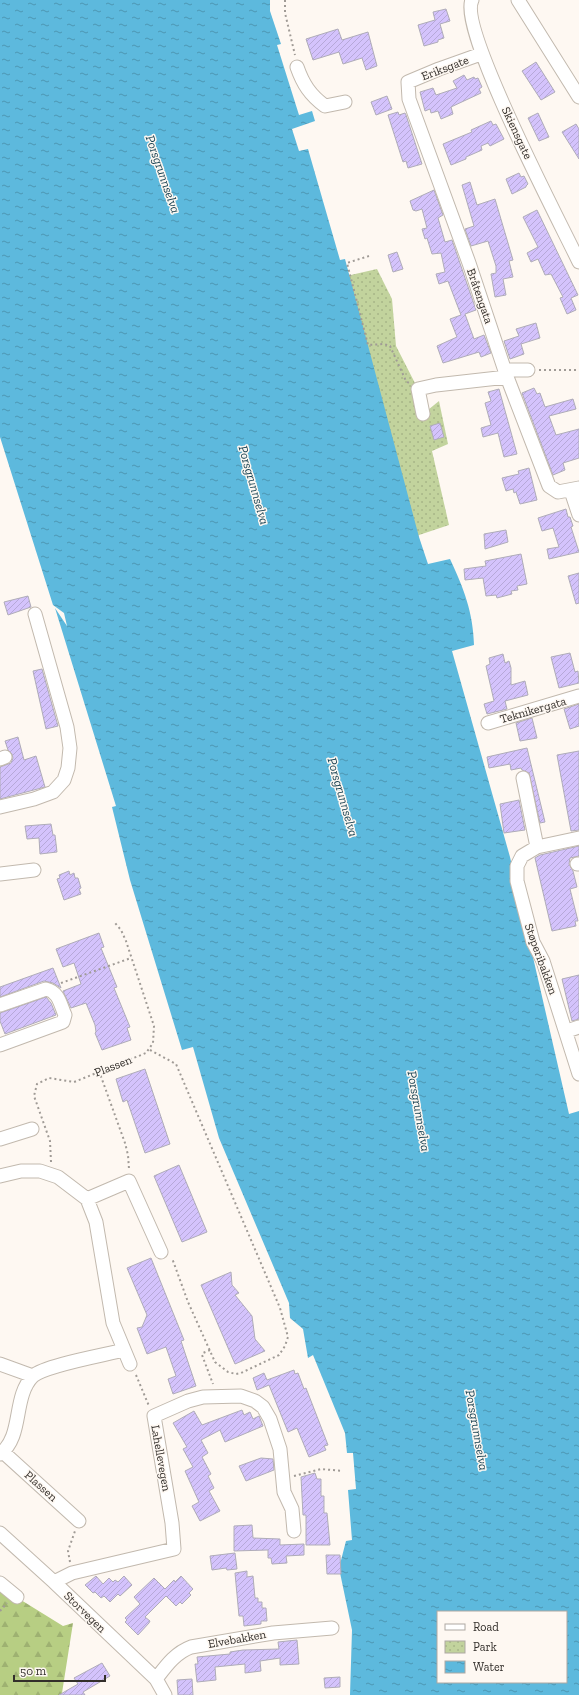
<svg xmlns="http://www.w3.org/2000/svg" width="579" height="1695" viewBox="0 0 579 1695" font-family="'Zilla Slab',serif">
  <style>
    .forest { fill: url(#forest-firs) }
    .park { fill: url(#park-dots) }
    .water { fill: url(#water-ripples); fill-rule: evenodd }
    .building { fill: url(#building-hatch); stroke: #afacb8 }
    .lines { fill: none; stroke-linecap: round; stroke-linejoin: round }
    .minor-casing { stroke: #c2b9ae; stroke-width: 15 }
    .path { stroke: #a09b96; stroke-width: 2; stroke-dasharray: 2 3; stroke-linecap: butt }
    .minor { stroke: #fff; stroke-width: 13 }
    .labels { text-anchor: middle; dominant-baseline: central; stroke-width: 3; stroke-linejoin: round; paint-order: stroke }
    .street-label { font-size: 12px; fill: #332f2b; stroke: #fef8f2 }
    .water-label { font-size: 13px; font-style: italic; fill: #1b4454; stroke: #fef8f2 }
  </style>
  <defs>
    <pattern id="forest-firs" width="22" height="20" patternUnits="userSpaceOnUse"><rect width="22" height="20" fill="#b7ce83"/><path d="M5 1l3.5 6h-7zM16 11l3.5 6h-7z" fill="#9eb171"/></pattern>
    <pattern id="park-dots" width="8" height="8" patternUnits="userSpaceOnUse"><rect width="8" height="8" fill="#c2d39d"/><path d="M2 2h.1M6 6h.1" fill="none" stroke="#a7b587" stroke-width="1.8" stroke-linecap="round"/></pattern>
    <pattern id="water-ripples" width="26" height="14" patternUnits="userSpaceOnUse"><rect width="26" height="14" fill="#5db9dd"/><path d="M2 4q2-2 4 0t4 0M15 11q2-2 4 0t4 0" fill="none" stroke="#4d97b3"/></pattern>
    <pattern id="building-hatch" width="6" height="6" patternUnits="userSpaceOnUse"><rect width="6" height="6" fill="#d4c3fc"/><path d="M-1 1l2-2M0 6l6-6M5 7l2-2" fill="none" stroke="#b6a8d8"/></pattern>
  </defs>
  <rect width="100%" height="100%" fill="#fef8f2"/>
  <path class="forest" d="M0 1587 63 1626 73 1623 62 1693 65 1695H0Z"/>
  <path class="park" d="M377 269 392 299 396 346 418 389 423 414 439 401 448 444 432 451 449 525 416 536 342 277Z"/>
  <path class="water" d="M0 0H270V11L281 44 277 45 299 115 312 111 315 121 292 129 299 151 308 149 340 260 345 259 419 537 428 564 450 559C464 589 473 612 474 645L452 651 510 857 569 1114 579 1111V1695H350L352 1630 339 1568 346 1541 352 1540 348 1490 356 1489 353 1453H347L345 1433 313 1355 308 1358 303 1329 290 1318 289 1303 219 1138 193 1047 182 1050 130 880 112 807 116 806 55 608 67 626 64 613 53 605 0 437ZM438 1612H566V1682H438Z"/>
  <path class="building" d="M446 9 450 21 440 24 444 38 438 40V42L424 46 418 25 435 20 433 12Z
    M338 29 342 40 368 32 377 66 366 70 362 58 343 64 339 52 313 60 306 39Z
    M536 62 555 92 541 100 522 71Z
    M464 75 467 80 474 77 475 79 478 78 482 87 479 89 481 93 451 107 453 114 441 119 438 111 431 113 430 109 425 111 420 92 433 88 436 95 457 88 453 81Z
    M387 96 392 109 376 115 371 102Z
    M398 112 399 115 405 113 406 115 422 164 408 168 406 161 403 162 388 115Z
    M538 113 549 137 539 141 528 118Z
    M491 121 493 125 496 124 504 139 490 146 488 143 481 146 482 150 466 157V159L451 165 443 144 472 132 471 130Z
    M576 124 579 129V159L562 132Z
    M519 173 521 177 524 176 528 184 526 186V187L512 194 506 179Z
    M470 182 477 205 495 199 513 260 509 261 513 277 503 279 506 295 495 297 491 274 496 273V266L488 241 471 246 465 229 474 226 462 185Z
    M434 190 443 215 438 218 445 242 452 240 476 310 465 314 474 339 484 335 491 353 481 357 479 352 443 363 437 346 457 337 450 319 461 315 448 281 439 284 436 274 445 272 441 253 432 254 427 238 425 239 422 229 427 228 422 209 416 211 413 210 410 201Z
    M537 210 578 295 571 298 576 310 567 314 560 298 563 297 551 274 545 275 538 259 531 262 527 253 538 247 523 217Z
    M397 252 403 269 393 272 388 255Z
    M536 323 540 338 521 344 524 354 510 359 504 341 519 336 516 329Z
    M534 388 537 394 540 393 545 407 573 399 576 409 549 416 556 435 579 429V458L563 463 565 470 553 475 522 393Z
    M499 389 517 454 504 457 498 433 483 437 481 428 491 425 485 403 491 401 488 392Z
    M440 423 444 437 434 440 430 426Z
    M529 468 537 500 520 504 516 492 514 493 513 489 506 491 502 478 519 474 518 471Z
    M566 509 568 517H570L573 526 571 527 579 552 549 559 547 549 559 547 553 528 542 531 538 518Z
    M506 530 508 542 485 549 484 534Z
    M521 554 527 584 517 586 518 590 511 591 512 594 497 598 496 595 486 596 483 578 465 580 464 569 486 566 485 561Z
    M579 573V603L576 604 568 576Z
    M28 596 31 607 8 615 4 602Z
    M570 653 575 672 578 671 579 683 559 688 551 657Z
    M503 654 505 663 509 661 511 668V685L525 681 528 695 505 701 507 709 487 714 484 704 494 701 486 666 490 664 489 658Z
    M42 669 58 726 46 729 33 671Z
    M579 704V726L570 729 564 709Z
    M532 718 537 738 520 741 516 723Z
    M18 737 24 760 36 756 45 787 0 799V767L11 763 13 758 12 754 8 750 5 741Z
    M527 748 545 822 540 823 529 773 522 770 521 768 511 770 510 764 489 768 487 757Z
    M579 751V830L571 831 557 755Z
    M519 800 525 830 504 833 500 804Z
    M51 824 53 835H55L57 852 40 854 39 838 27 839 25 826Z
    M579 846V856L570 858 569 864 573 871 577 887 570 889 578 921H575L576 926 552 931 535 858 540 855Z
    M69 871 70 875 74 873 75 878H78L81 888 79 889 81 894 64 900 57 879 60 878 59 875Z
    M99 933 104 947 101 948 117 987 114 988 130 1027 127 1028 131 1040 102 1050 95 1033 96 1032 95 1025 86 1003 71 1008 63 991 81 984 74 963 63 967 56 949Z
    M53 968 61 988 53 983 44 981 0 997V987Z
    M579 975V1019L572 1021 562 979Z
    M46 997 51 1003 56 1015 5 1034 0 1021V1013Z
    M145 1069 170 1144 145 1153 127 1100 123 1102 116 1079Z
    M179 1165 207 1232 182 1242 154 1176Z
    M151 1258 184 1340 181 1341 196 1386 173 1394 168 1379 176 1376 166 1347 147 1354 137 1328 142 1327 147 1315 127 1268Z
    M231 1272 232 1285 239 1293 235 1295 252 1316 255 1339 265 1351 235 1364 201 1285Z
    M294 1370 295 1374 298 1373 304 1389 306 1388 328 1445 324 1446 326 1450 309 1457 297 1428 288 1432 269 1385 257 1390 253 1378 264 1373 267 1380Z
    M242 1410 244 1415 250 1412 253 1419 259 1416 263 1426 225 1442 220 1430 201 1440 208 1453 202 1457 211 1474 208 1476 214 1488 209 1491 220 1511 200 1521 192 1506 199 1502 185 1471 193 1467 183 1449 187 1447 173 1423 194 1411 202 1425Z
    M261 1458 273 1459 274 1470 246 1481 239 1466Z
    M315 1473 317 1479H321V1496H324V1513H327L330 1545H306V1515H303L301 1477Z
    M252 1525 253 1538 280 1539V1545L304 1544V1555L286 1556 287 1563 272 1564 271 1558H268V1550L234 1551V1526Z
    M235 1553 237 1569 227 1570 226 1568 212 1570 210 1556Z
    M326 1555H340L341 1574H327Z
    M247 1571V1577L253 1576 255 1598H258V1602H262V1608H266L267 1621H261V1624L244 1626 243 1616H239L235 1573Z
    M96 1576 103 1584 109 1578 113 1582 115 1580 118 1582 124 1576 132 1585 120 1596 118 1594 110 1602 104 1596 101 1598 95 1592 93 1593 85 1585Z
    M181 1576 193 1589 189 1593 191 1595 182 1604 180 1602 176 1606 166 1596 145 1617 150 1621 149 1623 138 1635 125 1622 127 1620 125 1618 140 1604 134 1597 154 1578 165 1589 174 1580 175 1582Z
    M297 1640 299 1664 280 1665V1658L260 1661 261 1671 245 1673V1664L215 1667 216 1680 197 1682 195 1664H198L197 1657 230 1654V1652L243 1650 279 1649 278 1642Z
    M102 1663 110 1676 83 1692 85 1695H59L78 1684 74 1678Z
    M340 1677V1687L325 1688 324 1678Z
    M192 1679 193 1695H178L177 1680Z"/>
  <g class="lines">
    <g class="minor-casing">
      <path id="minor" d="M472 0C458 29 561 224 579 262
        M518 0 579 97
        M481 54 439 69 408 82 409 99 469 263 507 377 549 486 558 492 579 488
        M297 67C303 84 310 95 325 106L345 102
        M505 370H528
        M423 414 418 389 436 385 507 377
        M571 491 579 515
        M488 723 579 696
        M0 759 5 757
        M523 778 537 847
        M0 807 34 799 53 792 64 780 68 768 70 748 67 727 35 614
        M579 838 537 847 522 856 517 866V881L533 942 543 961 579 1074
        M577 864H579
        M0 874 34 870
        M0 1005 46 989C59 992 60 1004 65 1015L63 1022 0 1045
        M567 1031 579 1027
        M0 1139 32 1129
        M0 1176 21 1171H40L58 1177 87 1199 96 1222 113 1323 130 1364
        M87 1199 129 1181 161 1252
        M0 1364 33 1376
        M3 1452 79 1521
        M0 1454C24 1436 12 1397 33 1376 46 1365 105 1355 124 1350
        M0 1533 54 1582 156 1679 165 1695
        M54 1582 72 1573 174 1549 172 1523 154 1416 188 1401 203 1397 241 1396 255 1401 263 1407 270 1419 280 1449 284 1492 292 1509 294 1531
        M0 1583 17 1597
        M156 1679C166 1666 175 1653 191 1647L273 1633 332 1628"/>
    </g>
    <path class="path" d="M285 0V13L295 55
      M369 256 347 263 368 345 384 344 390 346 406 381 409 383
      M539 370H579
      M61 983 131 958
      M150 1050 176 1064 280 1308 288 1337 285 1346 279 1355 241 1373 236 1374 228 1372 215 1362 188 1302 172 1258
      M99 1071 125 1143 128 1155 129 1169
      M51 1162 50 1141 34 1096 37 1084 49 1078 74 1082 146 1053 153 1043 154 1026 126 941 121 930 115 923
      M210 1350 203 1353 202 1355 213 1384
      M136 1375 149 1406
      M294 1476 321 1469 343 1471
      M70 1562 68 1551 75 1531
      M0 1611 7 1603"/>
    <use href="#minor" class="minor"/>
  </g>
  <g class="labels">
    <g class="street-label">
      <text transform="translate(445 68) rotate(-21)">Eriksgate</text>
      <text transform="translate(517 133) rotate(65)">Skiensgate</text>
      <text transform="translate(480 296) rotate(71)">Bråtengata</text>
      <text transform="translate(533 710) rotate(-16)">Teknikergata</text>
      <text transform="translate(541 959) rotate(70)">Støperibakken</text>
      <text transform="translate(113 1066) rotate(-21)">Plassen</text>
      <text transform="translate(161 1458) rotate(80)">Lahellevegen</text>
      <text transform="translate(41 1486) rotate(42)">Plassen</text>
      <text transform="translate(85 1612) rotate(44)">Storvegen</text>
      <text transform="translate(237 1639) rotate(-10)">Elvebakken</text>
    </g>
    <g class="water-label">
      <text transform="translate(163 174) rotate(71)">Porsgrunnselva</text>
      <text transform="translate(254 485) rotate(74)">Porsgrunnselva</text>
      <text transform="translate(343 797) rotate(74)">Porsgrunnselva</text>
      <text transform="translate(419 1111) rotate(80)">Porsgrunnselva</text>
      <text transform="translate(477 1430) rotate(80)">Porsgrunnselva</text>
    </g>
  </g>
  <rect x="437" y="1611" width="130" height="72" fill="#fef8f2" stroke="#ada8a2"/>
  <rect x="445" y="1624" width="20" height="6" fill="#ffffff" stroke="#ada8a2"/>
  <text x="473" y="1631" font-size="12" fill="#332f2b">Road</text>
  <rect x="445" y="1641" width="20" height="12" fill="url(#park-dots)" stroke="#ada8a2"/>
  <text x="473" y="1651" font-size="12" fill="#332f2b">Park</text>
  <rect x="445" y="1661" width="20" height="12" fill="url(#water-ripples)" stroke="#ada8a2"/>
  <text x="473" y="1671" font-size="12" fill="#332f2b">Water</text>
  <path d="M14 1675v6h91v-6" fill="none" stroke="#332f2b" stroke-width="2"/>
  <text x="20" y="1675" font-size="12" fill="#332f2b" stroke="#fef8f2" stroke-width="3" paint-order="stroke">50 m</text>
</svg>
